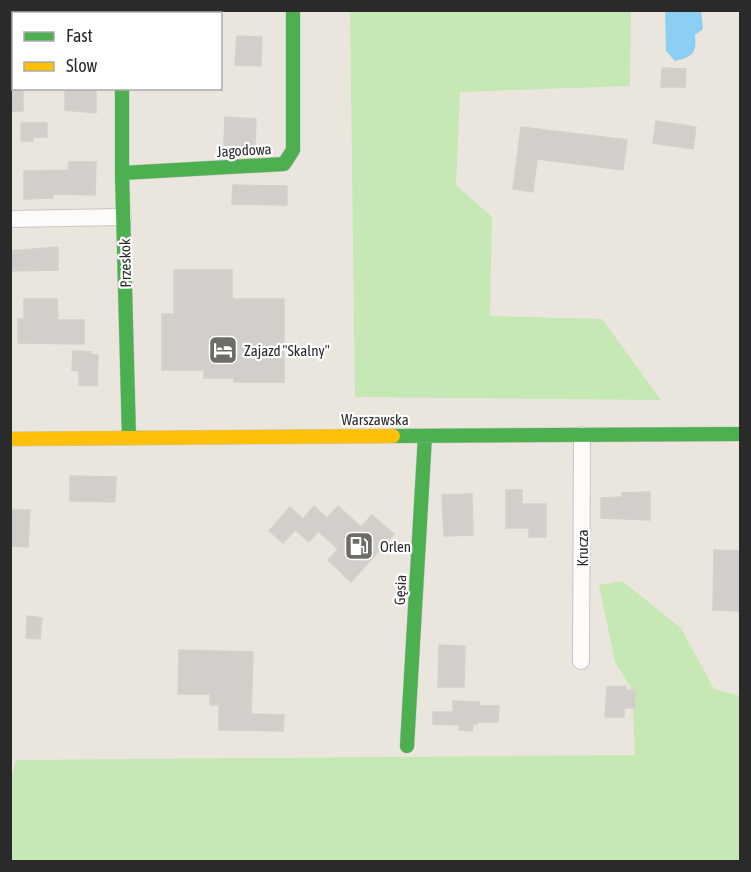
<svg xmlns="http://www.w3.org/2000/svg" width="751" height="872" viewBox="0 0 751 872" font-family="'Asap Condensed',sans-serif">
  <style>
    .green { fill: #c6e8b4 }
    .water { fill: #8ccff2 }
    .building { fill: #d2cfca; stroke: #d4d1cb; stroke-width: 1.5 }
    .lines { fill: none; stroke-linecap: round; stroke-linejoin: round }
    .street-casing { stroke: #c7c5c5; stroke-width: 18 }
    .fast-casing { stroke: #c7c5c5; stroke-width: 15 }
    .slow-casing { stroke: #c7c5c5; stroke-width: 15 }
    .street { stroke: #fcfbfa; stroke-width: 16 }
    .fast { stroke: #4caf50; stroke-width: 14 }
    .slow { stroke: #ffc107; stroke-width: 14 }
    .labels { text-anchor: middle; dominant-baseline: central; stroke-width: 4.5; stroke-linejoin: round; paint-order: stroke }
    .street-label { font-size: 15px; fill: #2a2a2a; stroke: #fff }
    .poi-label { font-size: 15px; fill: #2a2a2a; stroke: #fff; text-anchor: start }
  </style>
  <rect width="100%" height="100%" fill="#eae6de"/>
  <path class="green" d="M350 11H631L630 86 460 92 456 185 492 217 490 316 602 319 661 400 355 397Z
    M622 581 681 628 714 689 740 696V861L11 862 10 784 16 760 635 755 632 690 615 662 599 585Z"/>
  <path class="water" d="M665 11H701L703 29 695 35C697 53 693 57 675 61L666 51Z"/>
  <path class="building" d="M237 36 262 37 261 66 235 65Z
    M662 68 686 69 685 87H661Z
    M10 88H23V111H10Z
    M65 88H96V113L65 110Z
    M225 117 256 119 255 147 224 145Z
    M656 121 696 127 693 149 653 143Z
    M21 123H47V137H33V141H21Z
    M521 127 627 140 623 170 537 159 533 192 513 189Z
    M69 162H96L95 195 53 194V198L24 199V171L68 170Z
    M233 185 287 186V205L232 204Z
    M58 247V270L10 271V251Z
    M174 270H232V299H284V382H234V378H204V370H162V314H174Z
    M24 299H57L58 320H84V344L18 343V319H24Z
    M73 351 91 352 90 354 98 355 97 386 79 385V371L72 370Z
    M70 476 116 477 115 502 70 501Z
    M506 490H522V504H546V537H529V528H506Z
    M650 492V520L601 518V498L622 497V493Z
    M472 494 473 535 444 536 442 495Z
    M314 506 327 518 338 506 361 527 372 515 394 534 351 582 328 560 338 549 318 531 309 542 295 530 283 543 269 531 290 507 303 519Z
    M10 510H30L28 547 10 546Z
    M714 550 741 551V611L713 610Z
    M27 616 42 618 40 639 26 638Z
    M439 645 465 646 464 687H438Z
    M179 650 253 652 251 714 284 715 283 731 219 730V705H210V694H178Z
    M626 686V690H635V708H624V717H605L607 687Z
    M453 701 479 702V706H499L498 722H477V724H473L472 731 459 730V725L433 724V712H453Z"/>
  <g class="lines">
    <g class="street-casing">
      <path id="street" d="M121 10V14
        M10 56H14
        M10 219 123 217
        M581 661 582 435"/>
    </g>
    <g class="fast-casing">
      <path id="fast" d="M122 88V173L129 438
        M122 173 284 164 293 150V10
        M393 436 740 434
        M407 746 425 436"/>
    </g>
    <g class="slow-casing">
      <path id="slow" d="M10 439 393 436"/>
    </g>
    <use href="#street" class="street"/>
    <use href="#fast" class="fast"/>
    <use href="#slow" class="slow"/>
  </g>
  <defs>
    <g id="hotel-square" transform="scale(1.5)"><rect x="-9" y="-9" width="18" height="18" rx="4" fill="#6d6c69" stroke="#fff"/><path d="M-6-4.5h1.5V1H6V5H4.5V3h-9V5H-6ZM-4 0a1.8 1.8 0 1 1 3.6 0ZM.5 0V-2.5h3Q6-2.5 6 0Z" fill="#fff"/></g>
    <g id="fuel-square" transform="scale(1.5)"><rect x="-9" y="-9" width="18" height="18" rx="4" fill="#6d6c69" stroke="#fff"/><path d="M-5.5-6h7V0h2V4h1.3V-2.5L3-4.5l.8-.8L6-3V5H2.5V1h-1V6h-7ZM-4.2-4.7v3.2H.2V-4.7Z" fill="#fff"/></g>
  </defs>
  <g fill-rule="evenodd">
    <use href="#hotel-square" x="223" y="350"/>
    <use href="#fuel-square" x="359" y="546"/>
  </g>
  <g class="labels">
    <g class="street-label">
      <text transform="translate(244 150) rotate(-3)">Jagodowa</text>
      <text transform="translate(125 263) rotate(-91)">Przeskok</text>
      <text x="375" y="419">Warszawska</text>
      <text transform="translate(582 548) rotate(-90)">Krucza</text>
      <text transform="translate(400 590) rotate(-87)">Gęsia</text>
    </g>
    <g class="poi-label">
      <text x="244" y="350">Zajazd "Skalny"</text>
      <text x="380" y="546">Orlen</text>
    </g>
  </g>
  <rect width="751" height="872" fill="none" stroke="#2a2a2a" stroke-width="24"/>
  <rect x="12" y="12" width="210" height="78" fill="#ffffff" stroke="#aaaaaa" stroke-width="1.5"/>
  <rect x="24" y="32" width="30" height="9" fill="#4caf50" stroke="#aaaaaa" stroke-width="1.5"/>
  <text x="66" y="42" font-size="18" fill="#2a2a2a">Fast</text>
  <rect x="24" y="62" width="30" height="9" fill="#ffc107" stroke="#aaaaaa" stroke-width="1.5"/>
  <text x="66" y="72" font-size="18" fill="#2a2a2a">Slow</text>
</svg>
